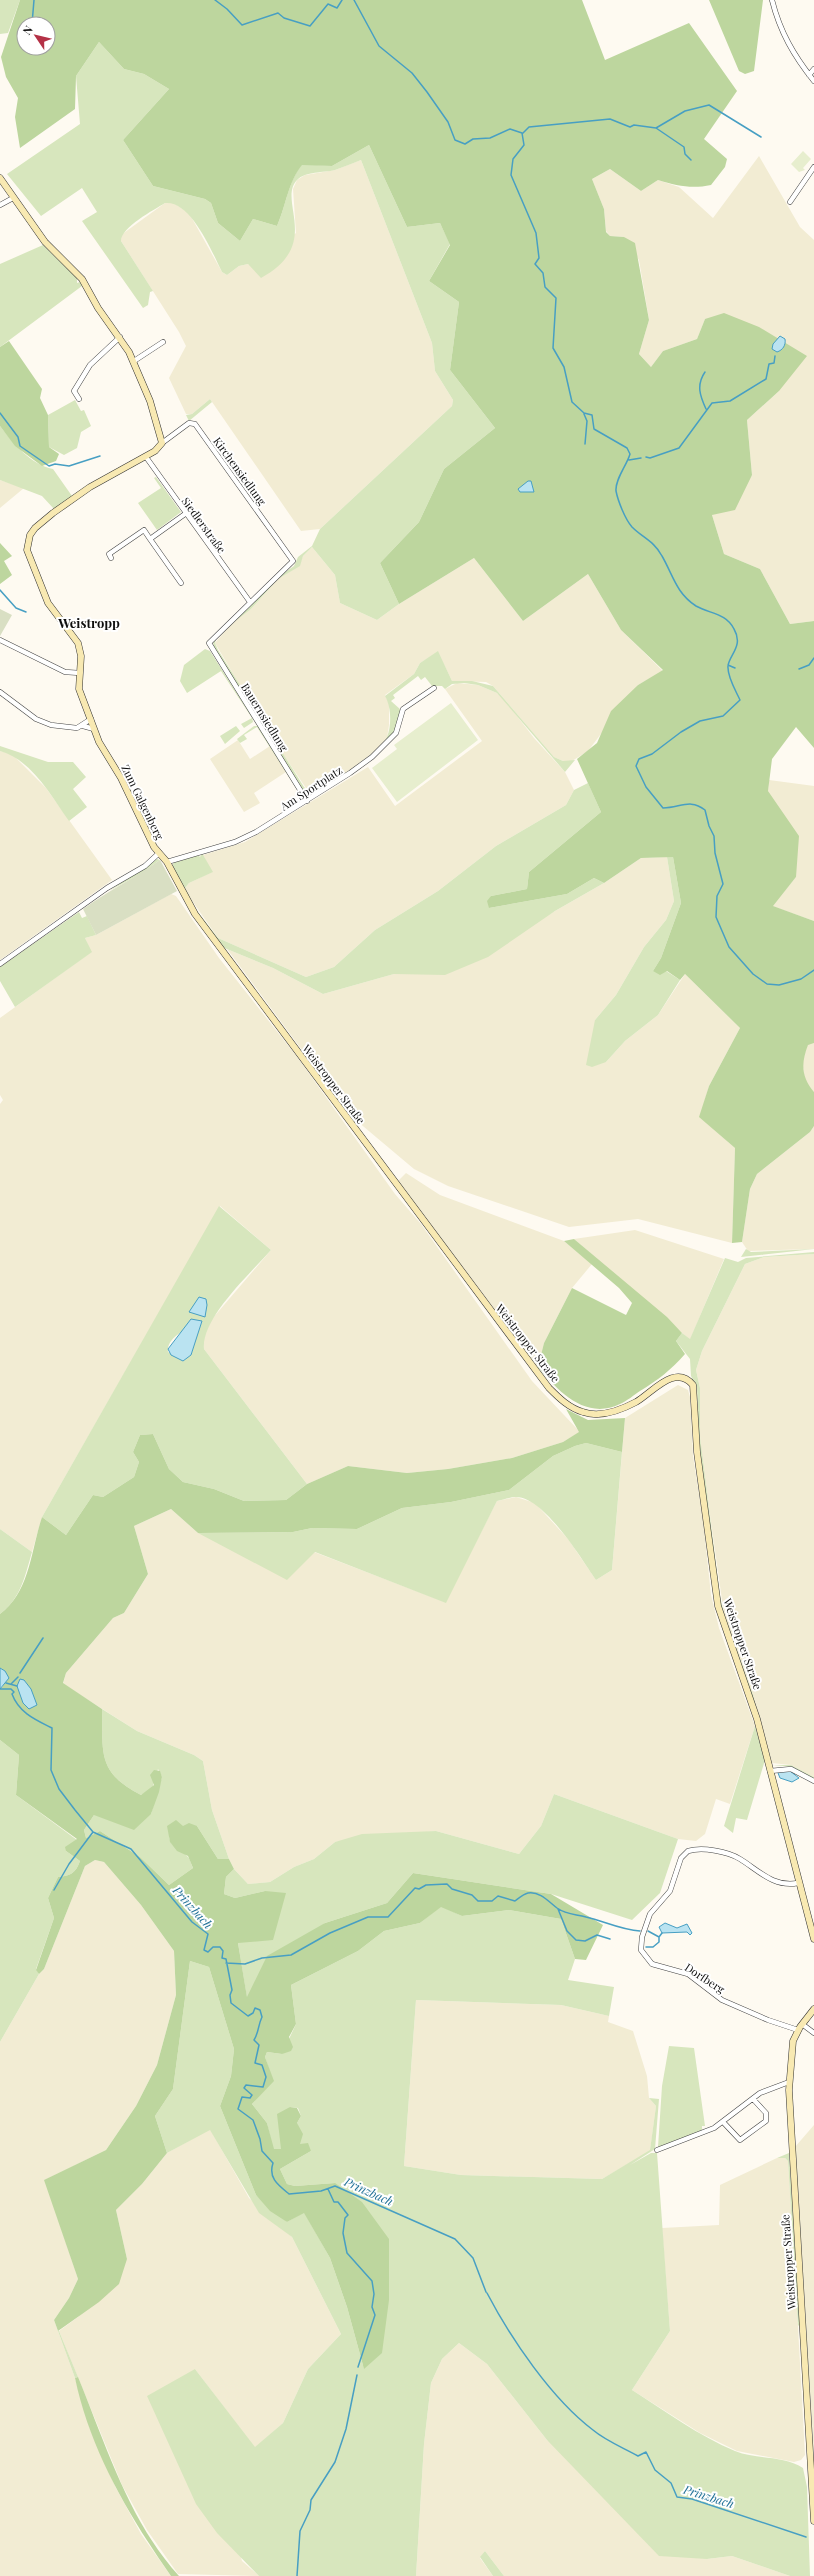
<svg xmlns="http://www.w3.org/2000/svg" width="814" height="2576" viewBox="0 0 814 2576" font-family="'Playfair Display',serif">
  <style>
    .farmland { fill: #f2ecd3 }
    .green { fill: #d7e6bd; fill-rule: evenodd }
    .forest { fill: #bdd69e; fill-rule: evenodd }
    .cemetery { fill: #d9dfc3 }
    .pitch { fill: #e7eece }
    .water { fill: #bae3f1; stroke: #479fc3 }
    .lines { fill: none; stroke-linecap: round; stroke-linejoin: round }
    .stream { stroke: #479fc3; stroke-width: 1.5 }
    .street-casing { stroke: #424242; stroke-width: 5.5 }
    .secondary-casing { stroke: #313131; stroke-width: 7 }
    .street { stroke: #fff; stroke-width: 4.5 }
    .secondary { stroke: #f8e9b2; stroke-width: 6 }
    .labels { text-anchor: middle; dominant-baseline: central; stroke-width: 4; stroke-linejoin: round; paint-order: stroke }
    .street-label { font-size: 11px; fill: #0f0f0f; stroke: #fff }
    .water-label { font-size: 12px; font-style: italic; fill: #217197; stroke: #fff }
    .quarter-label { font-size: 13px; font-weight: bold; fill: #0f0f0f; stroke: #fff }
  </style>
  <rect width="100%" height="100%" fill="#fefaf1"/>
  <path class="farmland" d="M759 156 800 227 814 240V621L790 624 760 569 724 554 712 515 752 475 747 420 779 391 705 319 697 339 663 351 651 367 639 354 649 320 639 260 624 237 610 236 606 231 604 209 592 179 610 169 641 191 658 180 679 187 713 218Z
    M361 160 432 343 435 371 453 400 452 406 320 529 301 531 210 399 192 414H186L169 378 186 346 179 332 121 241V235L165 203 172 202 189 213 222 272 227 275 239 266 248 264 253 267 296 233 293 189 297 180 305 175 335 170Z
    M0 480 24 488 0 508Z
    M312 547 335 575 340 603 377 620 399 604 474 558 523 621 588 574 621 630 663 671 638 685 588 751 572 761H563L554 757 547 749 493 686 486 682 452 681 438 652 420 663 414 674 385 695 389 703V725L387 738 379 748 350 771 317 791H308L262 723 215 643 235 619 251 609 278 579 299 566 303 556Z
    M457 683 478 685 497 693 503 698 534 738 565 772 574 790 566 805 496 846 438 891 375 930 334 967 306 977 218 938 186 892 185 888 189 883 212 872 203 855 245 842 368 767 395 806 482 741 445 689Z
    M238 740 250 759 270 746 286 772 254 793 260 803 244 812 210 759Z
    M0 751 12 754 46 788 112 880 0 960Z
    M769 780 814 786V921L772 906 796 877 768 791Z
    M667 857 674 901 666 920 644 947 616 995 595 1020 606 1062 625 1041 658 1015 685 974 740 1028 709 1086 700 1117 735 1148 732 1243 638 1219 569 1227 448 1186 414 1169 351 1116 227 949 273 968 323 994 394 974H445L604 883 641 858Z
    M171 894 176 896 219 958 298 1058 395 1194 421 1224 532 1381 580 1432 563 1442 512 1458 448 1469 407 1473 348 1466 307 1484 204 1349 203 1338 212 1319 271 1250 220 1206 42 1517 32 1552 0 1529V1104L3 1100 0 1095V1018L91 952 85 938 96 935Z
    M814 1043V1092L805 1082 802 1060 808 1044Z
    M814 1126V1249L748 1251 742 1242 750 1189 757 1174 810 1132Z
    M406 1173 440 1195 564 1241 592 1264 572 1288 544 1343 538 1367 398 1181Z
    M635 1230 724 1259 690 1340 574 1239Z
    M814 1254V1777L791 1765 772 1763 748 1681 724 1614 702 1459 698 1413 700 1388 696 1370 702 1351 745 1264 764 1257Z
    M678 1385 688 1390 690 1397 693 1456 703 1519 711 1595 719 1628 755 1726 730 1804 716 1799 705 1834 696 1841 678 1839 554 1794 541 1826 519 1854 436 1831 335 1842 314 1859 294 1867 270 1882 248 1884 234 1869 229 1859 212 1810 203 1761 194 1755 137 1731 63 1684 66 1673 113 1618 124 1613 148 1574 134 1526 171 1509 198 1533 314 1552 445 1602 497 1501 516 1497 535 1503 568 1539 596 1580 612 1570 625 1418Z
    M95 1860 104 1862 141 1905 174 1951 176 1995 157 2065 136 2106 106 2150 45 2180 78 2279 69 2298 54 2320 75 2378 90 2429 116 2488 141 2534 171 2576H0V2042L39 1974 44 1969 85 1866Z
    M416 2000 561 2005 609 2016 608 2022 633 2031 647 2076 649 2098 656 2106 650 2151 602 2179 461 2175 404 2166Z
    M814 2125V2456L795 2147Z
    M210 2129 249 2198 292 2237 341 2334 308 2369 283 2423 255 2448 195 2369 242 2561 259 2576 178 2574 147 2530 122 2485 59 2331 78 2317 127 2259 116 2210 142 2184 167 2153Z
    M777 2158H785L788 2161 797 2309 805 2455 801 2460 794 2462 737 2451 700 2433 632 2390 670 2331 662 2228 719 2225 720 2185Z
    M459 2343 487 2364 547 2440 707 2559 732 2556 790 2576H504L485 2551 480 2558 493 2576H416L424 2444 431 2383 442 2359Z"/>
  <path class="green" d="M0 0H20L8 33 0 34Z
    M99 42 124 69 144 74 169 89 123 140 153 186 205 199 211 203 218 223 240 241 253 219 277 226C286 206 288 182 302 164L332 166 369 145 407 227 440 223 450 244 429 281 459 302 450 370 495 428 444 469 419 522 380 563 399 604 377 620 340 603 335 575 312 547 303 556 300 566 278 579 251 609 217 635 215 643 218 650 304 787 308 791C323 793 382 751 387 737 392 725 391 706 385 696L414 674 420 663 438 651 452 681H472L493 686 554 757 563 761 575 760 565 772 497 693 478 685 464 683 452 684 445 689 442 686H432L425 677 421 680 418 676 393 695 395 698 391 701 401 710C399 718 397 727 393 734 375 761 340 779 313 795L307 796 298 782 214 651 213 639 277 578 294 566 298 557 312 546 320 529 452 406 453 400 435 371 432 343 361 160C353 163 344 167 335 170 323 173 306 171 297 180 277 201 323 244 261 278L248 264 239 266 227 275 222 272C212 252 191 200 165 203 154 210 121 227 121 241L153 291 150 292 148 305 143 308 82 221 97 212 82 188 41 216 7 174 80 124 76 76Z
    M43 245 77 278V283L80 282 82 286 0 347V264Z
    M210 399 212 402 189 421 186 415 192 414Z
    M75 400 81 411 84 410 91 426 81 432 77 448 64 455 49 447 48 415Z
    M0 426C14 444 30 464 53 469L72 496 54 509 42 496 0 480Z
    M156 477 181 512 157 530 138 503 161 488 154 478Z
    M205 649 210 651 252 717 253 722 244 728 241 724 252 718 221 671 187 693 180 681 184 665Z
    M236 726 240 731 225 744 220 736Z
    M254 726H258L303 799 302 802 301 796 257 727 244 735 247 739 240 743 237 739Z
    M0 746 48 762H73L86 777 73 789 87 807 69 821C51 796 32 760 0 751Z
    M588 783 601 812 529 872 527 889 491 896 489 908 567 894 594 878 604 883 555 911 488 957 445 975 394 974 323 994 273 968 222 947 196 912 172 867 174 861 197 854 200 857 202 853 213 872 189 883 185 888 197 911 218 938 306 977 334 967 375 930 438 891 496 846 566 805 574 790Z
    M667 857H673L681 903 661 958 653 971H666L680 980 658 1015 625 1041 606 1062 592 1067 586 1065 595 1020 616 995 644 947 666 920 674 901Z
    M157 859 160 860 140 874 109 891Z
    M79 912 82 918 87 916 96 935 85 938 92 952 15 1007 0 981V967Z
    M219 1206 271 1250C251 1273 201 1318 204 1349L307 1484 286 1500 244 1501 214 1489 183 1482 169 1469 153 1434 140 1435 133 1452 139 1462 134 1477 103 1497 93 1495 66 1535 42 1517ZM202 1321 191 1355 183 1361 168 1352C166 1336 191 1327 202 1321Z
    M746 1249 751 1252 814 1249 741 1257Z
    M814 1252V1254L764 1257 745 1264 702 1351 696 1370 700 1388V1437L720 1596 724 1614 753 1695 772 1765 722 1615 699 1452 697 1388 691 1376 690 1359 676 1341 682 1333 690 1339 725 1258 738 1262 746 1258Z
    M586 1443 622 1452 612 1570 596 1580C581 1558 544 1497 516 1497 510 1497 503 1500 497 1501L446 1603 315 1552 287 1580 198 1533 293 1532 312 1528 357 1529 402 1508 451 1502 509 1490 553 1456 575 1446Z
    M0 1529 32 1552C25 1576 21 1598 0 1614Z
    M102 1709 137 1731 194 1755 203 1761 212 1810 229 1859H218L197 1826 183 1827 169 1835C170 1848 179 1848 187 1856 190 1858 191 1864 193 1868L169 1885 140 1857 100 1831 86 1838 84 1830 94 1815 151 1814 162 1777 158 1769 152 1789 141 1795C97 1772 103 1754 102 1709Z
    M755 1726 765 1760 747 1820 736 1818 733 1833 724 1826Z
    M0 1740 19 1755 16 1795 77 1840 66 1851 80 1861C76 1873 70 1876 58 1877L48 1898 54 1918 36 1969 39 1974 0 2042Z
    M773 1765H791L814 1777V1779L793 1767Z
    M554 1794 678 1839 660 1893 632 1920 551 1894 413 1873 387 1903 325 1923 247 1998 238 1943 265 1891 235 1898 224 1894 226 1877 234 1869 248 1884 270 1882 294 1867 314 1859 335 1842 362 1834 436 1831 519 1854 541 1826Z
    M441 1906 462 1916 509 1910 561 1919 575 1959 568 1980 614 1987 609 2016 561 2005 416 2000 404 2166 461 2175 602 2179 650 2150 656 2106 649 2098 659 2099 655 2149 630 2165 651 2153H657L670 2331 632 2390C665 2411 699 2436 735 2451 757 2460 783 2455 803 2468L807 2487 810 2576H790L732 2556 707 2559 659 2556 547 2440 487 2364 459 2343 442 2359 431 2383 424 2444 416 2576H259L217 2533 196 2504 147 2396 195 2369 255 2447 283 2423 308 2369 341 2334 292 2237 259 2213 210 2130 167 2153 155 2116 173 2089 190 1961 209 1967 234 2049 231 2076 220 2106 256 2195 287 2222 304 2212 330 2258 347 2307 364 2369 335 2183 295 2186 287 2184 280 2169 311 2151 300 2144 297 2123 301 2116 298 2108 290 2107 281 2149H273L267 2123 252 2104 273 2081 265 2057 267 2052 282 2054 296 2024 291 1985 358 1951 384 1931 420 1923Z
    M669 2046 694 2048 705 2126H702V2133L658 2147 662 2086Z
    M789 2153 800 2324 798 2326 788 2161 785 2158H777Z
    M58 2331H59L78 2377 75 2378Z
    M485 2551 504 2576H493L480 2557Z"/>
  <path class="forest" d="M20 0H582L605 60 689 23 737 91 704 139 727 159 725 167 711 185C692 189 677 186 658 180L641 191 610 169 592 179 604 209 606 232 610 236 624 237 635 243 649 320 639 354 651 367 663 351 697 339 705 319 724 313 759 327 807 356 779 391 747 420 752 475 735 510 712 515 724 554 760 569 790 624 814 621V748L796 727 772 759 768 791 799 836 796 877 773 906 814 921V1043L808 1045C801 1063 801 1077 814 1092V1126L810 1132 757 1174 750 1189 742 1242 732 1243 735 1148 699 1117 709 1086 740 1028 685 974 680 980 667 971 660 975 653 971 661 958 681 903 673 857 641 858 604 883 594 878 567 894 489 908 487 901 491 896 527 889 529 872 601 812 577 759 597 743 611 711 638 685 663 670 621 630 588 574 523 621 474 558 399 604 380 563 419 522 444 469 495 428 450 370 459 302 429 281 450 245 440 223 407 227 369 145 332 166 302 165C288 182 286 206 277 226L253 219 240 241 218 223 211 203 205 199 153 186 123 140 169 89 144 74 124 69 99 42 76 76 75 109 20 148 15 117 18 98 6 77 1 57ZM24 24H48V48H24Z
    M709 0H763L754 71 745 74 739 71Z
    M9 341 42 389 40 398 48 415 49 447 59 454 56 461 42 466 15 446 0 426V347Z
    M0 543 12 556 4 561 12 575 0 584Z
    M574 1239 667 1317 682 1333 676 1341 685 1354C671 1370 658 1380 640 1391 634 1395 627 1401 620 1404 585 1421 557 1390 538 1367L544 1343 572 1288 626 1315 632 1303 619 1288 564 1241Z
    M566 1409 588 1420 625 1418 622 1452 586 1443 575 1446 553 1456 509 1490 451 1502 402 1508 357 1529 312 1528 293 1532 198 1533 171 1509 134 1526 148 1574 124 1613 113 1618 66 1673 63 1683 102 1709C103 1754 97 1772 141 1795L154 1785 150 1775 154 1770 160 1771 162 1777 159 1792 151 1814 134 1830 94 1815 84 1830 86 1838 100 1831 140 1857 169 1885 193 1868 188 1856 177 1851 170 1842 167 1826 176 1820 183 1826 189 1823 197 1826 218 1859H229L234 1869 226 1877 224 1894 235 1898 265 1891 286 1893 273 1940 238 1943 247 1997 267 1956 325 1923 387 1903 413 1873 551 1894 603 1925 586 1960 575 1959 561 1919 509 1910 462 1916 441 1907 420 1923 384 1931 358 1951 291 1985 296 2024 289 2037 293 2047 291 2051 282 2054 267 2052 265 2057 274 2081 252 2104 267 2123 274 2149H281L277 2114 290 2107 297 2108 301 2116 297 2123 303 2134 300 2144 308 2143 311 2151 280 2169 287 2184 295 2186 335 2183 362 2202 389 2239V2300L382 2353 364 2369 347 2307 330 2258 304 2213 287 2222 270 2211 256 2195 220 2106 231 2076 234 2049 209 1967 190 1961 173 2089 155 2116 167 2153 142 2184 116 2210 127 2259 119 2284 99 2302 58 2331 54 2320 69 2298 78 2279 44 2180 106 2150 136 2106 157 2065 176 1995 174 1951 141 1905 104 1862 95 1860 85 1866 44 1969 39 1974 36 1970 54 1918 48 1898 58 1877C70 1876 76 1873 80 1861L66 1851 65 1847 77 1839 16 1795 19 1755 0 1740V1689L3 1686 5 1671 0 1668V1614C30 1592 31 1550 42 1517L66 1535 93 1495 103 1497 134 1477 139 1462 133 1452 140 1435 153 1434 169 1469 183 1482 214 1489 244 1501 286 1500 307 1484 348 1466 407 1473 448 1469 512 1458 563 1442 579 1432Z
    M78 2377C106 2445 129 2521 179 2576H171C129 2516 90 2450 75 2378Z"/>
  <path class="cemetery" d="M0 609 12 615 0 636Z
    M160 860 177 891 96 935 83 909C108 891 135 878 160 860Z"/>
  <path class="pitch" d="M803 151 811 159 803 168 805 170 799 172 791 164Z
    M451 703 478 740 397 802 372 768 397 749 394 745Z"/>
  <path class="water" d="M780 336 785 339C786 345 783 350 777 352L772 349 773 344Z
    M528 481H531L534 492H520L518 489Z
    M199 1297 206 1299 207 1305 205 1317 189 1312Z
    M191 1319 202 1321 191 1355 183 1361 171 1355 168 1349Z
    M0 1668 5 1671 9 1678 0 1689Z
    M20 1679 24 1680 31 1689 37 1705 29 1709 23 1703 17 1686Z
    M783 1771H790L799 1778 792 1782 780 1778 778 1773Z
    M665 1923 677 1928 687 1924 692 1933 690 1935 687 1932 662 1933 659 1927Z"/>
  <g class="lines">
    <path class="stream" d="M215 0 227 9 242 25 278 13 284 18 310 26 328 4 337 8 342 0
      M354 0 379 46 412 73 427 92 448 122 455 140 465 144 473 139 490 138 510 129 522 133 524 145 513 159 511 175 536 233 539 258 535 264 543 273 545 287 556 298 553 348 564 367 572 402 584 413 592 415 594 429 627 448 630 454C627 465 615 479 616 491 618 501 625 519 632 527 643 538 654 541 662 556 673 575 676 593 696 606 710 614 726 613 734 629 744 646 729 655 728 666 727 677 736 691 740 700L723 716 700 721 681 732 652 754 639 759 636 766 646 787 663 808C680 808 690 798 705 810L709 826 714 836 715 853 723 884 717 896 716 917 729 947 753 974 767 984 779 985 801 979 814 970
      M32 24 34 0
      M656 128 684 147 685 154 691 160
      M523 133 529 127 610 119 630 127 634 125 656 128 685 111 709 105 761 137
      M705 372C696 385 700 396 706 409
      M0 413 18 437 20 446 49 466 55 464 69 466 100 456
      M584 414 587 421 585 444
      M646 457 650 458 679 448 712 403 730 401 766 379 769 364 774 363 775 356
      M629 460 641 458
      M0 590 16 608 26 612
      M728 665 735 668
      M799 669 809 665 814 658
      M20 1673 43 1638
      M6 1683 17 1686
      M11 1684 18 1677
      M0 1689H11L14 1692 12 1694C19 1713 36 1720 52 1728L51 1770 59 1789 75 1810 93 1832 131 1849 192 1922 208 1934 204 1950 208 1952 213 1947H220L223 1951 222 1958 226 1959 232 1990 230 1995 231 2003 248 2016 253 2013 255 2008 260 2010 262 2017C258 2025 259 2032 254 2040L259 2045 255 2063 262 2065 266 2077 263 2087 246 2085 244 2088 252 2095 250 2098 242 2097 238 2109 253 2120 260 2139 262 2151 273 2163C268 2178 278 2185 289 2194L321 2191 335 2186 455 2239 473 2258 486 2292
      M54 1890 69 1864 93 1832
      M558 1909 567 1931 576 1940 585 1941 597 1935 610 1939
      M648 1931 659 1937 662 1933
      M646 1947H653L659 1942V1937
      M226 1963 245 1964 262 1958 291 1955 330 1933 368 1917H388L415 1888 419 1889 426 1885 447 1884 452 1889 472 1895 478 1901H492L498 1896 515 1901C518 1899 523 1894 528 1893 540 1891 549 1902 557 1908 567 1915 576 1914 586 1917 604 1921 621 1930 640 1931
      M328 2189 334 2202H338L348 2215 345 2218 343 2233 347 2253 372 2281 374 2294 372 2307 375 2315 358 2367
      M487 2293C511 2339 552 2399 593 2430 606 2441 624 2448 638 2456L646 2452 655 2470 671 2483 677 2497 692 2499 806 2537
      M297 2576 300 2531 310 2510 311 2500 335 2462 346 2429 357 2375"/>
    <g class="street-casing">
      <path id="street" d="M772 0C780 32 794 56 814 81
        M809 75 814 69
        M790 202 814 167
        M0 205 13 198
        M134 361 163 342
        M79 399 74 391 90 365 120 337
        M162 443 189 423 195 424 293 561 209 643 307 801
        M146 457 250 602
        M111 558 109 554 144 530 150 539
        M181 583 150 539 185 514
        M0 640 65 672 80 673
        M0 692 36 719 51 725 77 728 91 719
        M83 726 94 729
        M167 862 235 842 256 832 350 773 372 757 396 733 403 709 434 688
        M0 964 107 888 145 866 158 854
        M770 1771 791 1769 814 1781
        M802 2024 814 2033
        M798 2030 768 2020 722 2000 688 1974 652 1964 641 1950 642 1937 650 1914 670 1891 681 1858 688 1851C702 1847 727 1851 740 1859 758 1870 774 1888 798 1883
        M724 2123 740 2140 766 2121V2113L753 2099
        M657 2150 714 2128 760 2093 789 2082"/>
    </g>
    <g class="secondary-casing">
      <path id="secondary" d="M0 178 45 242 82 279 98 308 129 352 150 401 162 443 155 451 90 487 53 513 35 528 30 535 27 550 48 603 78 643 81 656 79 689 99 742 121 778 154 847 167 862 195 914 549 1388C559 1398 569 1408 583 1412 600 1418 621 1410 636 1402 652 1393 675 1363 693 1385L697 1452 718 1606 757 1719 814 1939
        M814 2009 800 2027 793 2041 789 2090 814 2521"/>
    </g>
    <use href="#street" class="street"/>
    <use href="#secondary" class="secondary"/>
  </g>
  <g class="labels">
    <g class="street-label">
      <text transform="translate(240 471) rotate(54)">Kirchensiedlung</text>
      <text transform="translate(204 525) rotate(54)">Siedlerstraße</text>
      <text transform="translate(265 717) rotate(58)">Bauernsiedlung</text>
      <text transform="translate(311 788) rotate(-33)">Am Sportplatz</text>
      <text transform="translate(143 802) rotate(64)">Zum Galgenberg</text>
      <text transform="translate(334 1084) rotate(53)">Weistropper Straße</text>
      <text transform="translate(528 1343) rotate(52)">Weistropper Straße</text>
      <text transform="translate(743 1644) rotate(71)">Weistropper Straße</text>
      <text transform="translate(705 1978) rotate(33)">Dorfberg</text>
      <text transform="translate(788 2262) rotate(-94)">Weistropper Straße</text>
    </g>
    <g class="water-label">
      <text transform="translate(193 1907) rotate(48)">Prinzbach</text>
      <text transform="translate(369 2191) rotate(24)">Prinzbach</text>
      <text transform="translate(709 2496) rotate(17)">Prinzbach</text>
    </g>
    <g class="quarter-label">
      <text x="89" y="622">Weistropp</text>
    </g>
  </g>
  <g transform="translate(36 36) rotate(305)"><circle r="19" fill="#ffffff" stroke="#9f9f9f"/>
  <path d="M0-3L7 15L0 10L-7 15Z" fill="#b43146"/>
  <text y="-6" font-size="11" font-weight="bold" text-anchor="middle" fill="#0f0f0f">N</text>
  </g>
</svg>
